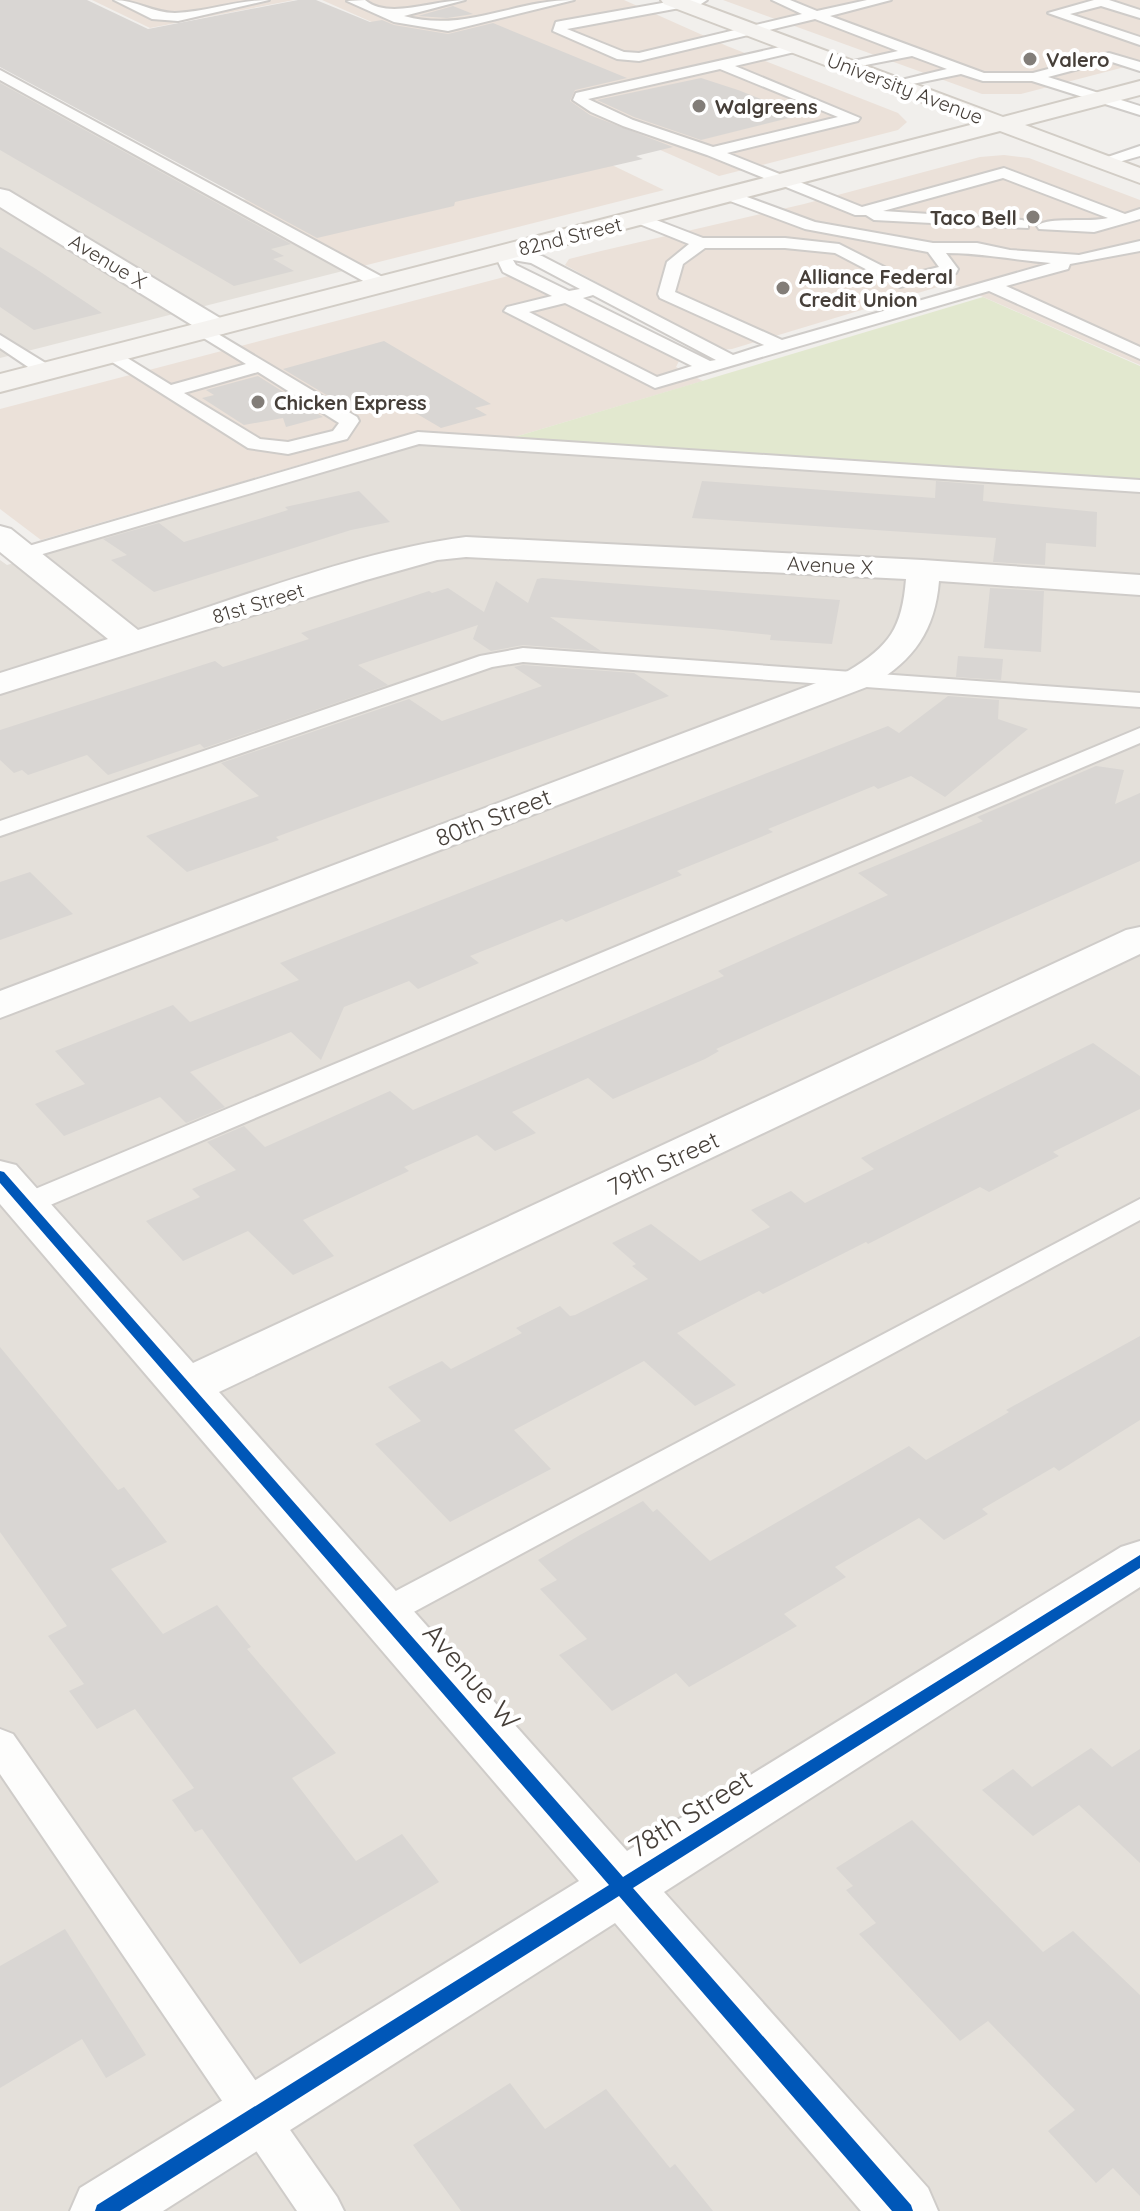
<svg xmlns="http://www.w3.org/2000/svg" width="1140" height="2211" viewBox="0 0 1140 2211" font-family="Quicksand,sans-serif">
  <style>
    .residential { fill: #e4e0da }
    .commercial { fill: #ebe1d9 }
    .green { fill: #e2e8cf }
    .building { fill: #d9d6d3 }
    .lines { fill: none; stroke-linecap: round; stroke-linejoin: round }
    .service-casing { stroke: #cfccc9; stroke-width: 4 }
    .minor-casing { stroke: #cfccc9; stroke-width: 4 }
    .secondary-casing { stroke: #d2cdc6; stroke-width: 4 }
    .service { fill: #fdfdfc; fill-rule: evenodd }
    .minor { fill: #fdfdfc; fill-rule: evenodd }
    .secondary { fill: #f5f3f0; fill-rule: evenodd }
    .cycleway-casing { stroke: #fff; stroke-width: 5 }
    .cycleway { fill: #0057b8; fill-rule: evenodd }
    .poi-dot { fill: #827d78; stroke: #fff; stroke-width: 3 }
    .labels { text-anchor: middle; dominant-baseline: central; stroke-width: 8; stroke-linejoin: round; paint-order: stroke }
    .far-poi-label { font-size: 20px; font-weight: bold; fill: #463f39; stroke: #fff; text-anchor: start }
    .far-street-label { font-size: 20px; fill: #463f39; stroke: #fff }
    .street-label { font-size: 24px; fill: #463f39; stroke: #fff }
    .near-street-label { font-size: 28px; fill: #463f39; stroke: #fff }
  </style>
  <rect width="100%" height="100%" fill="#f1efec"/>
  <path class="residential" d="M0 81 343 271 0 358Z
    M418 444 1140 493V2211H0V560L7 565Z"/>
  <path class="commercial" d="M92 0H294L150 28Z
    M322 0H624L727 46 898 113 907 122 898 130 719 176Z
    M723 0H1140V63L1021 94H982Z
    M539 130 664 190 359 267 238 201Z
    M1004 155 1029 158 1140 200V365L951 283 732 349 721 350 565 265 569 259 601 251 804 204 980 157Z
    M508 276 520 278 679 361 676 367 703 381 508 439 409 433 41 540 0 509V409Z"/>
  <path class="green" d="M983 297 1140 366V480L508 439Z"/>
  <path class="building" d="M0 0H87L148 29 298 0H316L370 22 382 20 394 25 448 34 493 23 627 78 575 90 570 101 590 115 673 147 636 156 643 159 455 202 454 206 317 238 0 67Z
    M453 6 473 14 447 18 418 16Z
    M701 78 738 90 801 115 701 140 634 117 597 100Z
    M0 83 291 244 271 249 284 256 273 259 294 271 234 286 0 150Z
    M0 247 36 269 102 313 34 330 0 307Z
    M384 341 491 404 475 408 487 415 441 428 390 398 350 409 283 369Z
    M258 376 323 417 286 427 283 418 244 425 202 398 214 395 206 390Z
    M702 481 935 498 936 481 984 485 983 501 1097 512 1096 547 1046 543 1045 565 993 562 996 538 692 518Z
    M359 491 390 522 351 530 154 592 111 560 127 555 103 539 159 523 184 542 288 510 285 507Z
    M542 578 840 600 832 644 770 640 771 635 713 629 550 617 601 651 523 645 491 651 473 639 478 625 358 665 388 685 204 748 200 744 108 775 87 755 28 775 22 770 14 773 0 760V730L215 661 223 667 309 639 301 633 429 591 432 593 448 588 484 612 496 581 528 603 537 579Z
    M990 588 1044 591 1041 652 984 648Z
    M958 656 1003 659 1001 680 956 677Z
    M523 665 634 673 669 696 371 802 276 837 279 840 187 872 146 836 259 796 221 763 409 699 442 721 542 686 514 667Z
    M948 696 999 700 998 719 1028 729 945 797 911 776 878 789 874 786 768 829 773 832 677 871 682 875 566 922 562 919 470 956 479 963 418 989 409 981 344 1007 321 1060 291 1032 190 1072 225 1107 186 1123 160 1097 64 1136 35 1104 85 1084 55 1051 173 1005 190 1022 299 980 280 963 888 726 899 733Z
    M1096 766 1124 770 1115 804 1140 793V861L716 1049 719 1051 705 1059 613 1099 588 1078 512 1112 536 1133 495 1151 477 1135 404 1167 409 1171 303 1220 334 1256 293 1275 248 1231 183 1261 146 1221 200 1197 192 1189 236 1170 207 1142 244 1126 265 1147 390 1091 413 1110 724 976 718 971 888 895 858 873 983 821 977 817Z
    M30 872 73 914 0 940V882Z
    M1093 1043 1140 1076V1109L1053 1152 1059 1156 989 1192 980 1187 868 1244 866 1242 763 1294 759 1291 677 1333 736 1385 695 1406 644 1361 514 1430 551 1469 450 1522 375 1444 421 1421 388 1387 442 1361 451 1369 522 1333 516 1328 560 1306 570 1316 575 1315 648 1279 632 1266 636 1264 612 1243 651 1224 700 1261 770 1227 751 1210 791 1191 805 1203 874 1169 861 1158Z
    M1140 1336V1420L1059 1471 1054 1467 982 1509 988 1514 944 1540 919 1518 835 1567 846 1577 784 1614 797 1626 689 1687 676 1673 612 1711 559 1655 587 1639 540 1589 557 1580 538 1560 580 1535 643 1501 653 1512 657 1509 710 1561 909 1446 926 1460 1009 1412 1006 1410Z
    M0 1347 118 1490 124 1487 167 1542 111 1569 163 1634 217 1605 251 1647 247 1649 336 1753 292 1778 356 1861 402 1834 439 1882 300 1964 202 1829 195 1832 172 1800 194 1788 135 1709 97 1729 69 1691 84 1684 48 1636 67 1626 0 1532Z
    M1091 1748 1112 1767 1140 1749V1863L1079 1805 1033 1836 982 1790 1013 1769 1032 1787Z
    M912 1820 1043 1952 1073 1931 1140 1995V2196L1113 2168 1096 2183 1048 2131 1075 2110 988 2021 960 2041 859 1934 876 1923 846 1890 853 1886 836 1868Z
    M65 1929 146 2055 106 2078 82 2039 0 2088V1966Z
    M510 2083 545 2129 606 2089 670 2168 675 2164 713 2211H461L413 2145Z"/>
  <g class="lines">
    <g class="service-casing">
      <path id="service" d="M114 0C136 0 153 13 175 13 207 12 237 0 269 0L178 21 152 19Z
        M365 0C388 20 434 0 465 0L404 16C464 33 514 0 574 0L448 31 394 22 347 1Z
        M679 0H707L701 4 567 29 624 52 639 53 802 14 772 0H790L817 11 867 0H891L830 16 984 73H1033L1109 53 1140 62V71L1109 61 1048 77 1140 106V115L1032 81H983L961 74 893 88V82L947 69 912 56 845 69V63L898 51 815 19 639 61 617 59 553 31 556 22 561 21Z
        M1094 0H1109L1140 10V18L1101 6 1070 14 1140 37V45L1048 13Z
        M798 43 805 47 803 50 735 66 860 118 858 121 727 153 862 207 1004 168 1125 214 1140 209V219L1094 232 1039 229 1037 226C1049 216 1089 223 1108 218L1003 178 883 211 1022 220 1028 222V228L874 220 866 215H855L707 155 623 126 591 112 573 100 576 93ZM720 69 838 117 713 147 633 120 588 99Z
        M0 70 388 280 390 284 382 289 376 288 0 80Z
        M1140 146V156L1101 167 1093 162Z
        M728 190 815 222 933 243H977L1010 250 1079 255 1140 241V251L1070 264 1068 269 1006 286 1140 347V359L989 291 655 388 504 311 507 307 552 296 503 272 494 253 502 248 542 256 733 355 764 345 660 298 658 294 667 262 689 244 632 221V215L638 213 703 238H785L839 244 902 276 939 267 928 252 805 229 722 198 720 195ZM705 248H785L835 253 900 287 956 273 958 269 946 253C981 253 1015 260 1051 263L782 340 675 292 683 264ZM513 260 531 263 580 289 569 291 516 265ZM593 295 716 360 710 361 583 298ZM565 303 692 366 657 377 529 312Z
        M203 325 357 417 359 421 347 439 288 454 248 448 101 355 110 350 116 351 171 385 246 364 197 334 194 330ZM258 372 339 423 333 431 288 442 260 439 184 393Z
        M0 335 52 367 55 371 52 375H40L0 348Z
        M418 432 1140 480V492L419 444 29 558H15L12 554 15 550Z
        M523 648 1140 693V707L523 662 492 667 0 836V821L480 656Z
        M1140 728V743L36 1211 26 1213 16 1211 11 1204 16 1197Z
        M1140 1199V1220L397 1621 385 1625 373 1621 368 1612 373 1603Z
        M0 1729 13 1734 337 2197 344 2211H297L0 1774Z"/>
    </g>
    <g class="minor-casing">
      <path id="minor" d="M0 189 9 191 225 321 229 327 225 333 215 335 205 333 0 207Z
        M0 526 11 529 138 630C243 597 358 551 466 537L923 560 1140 575V595L939 581C935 630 914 660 872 685L0 1018V991L848 671C890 646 902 628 906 579L466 557 437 560 366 580 0 694V673L108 639 0 552Z
        M1140 927V954L219 1392 627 1851 1121 1547 1140 1541V1587L664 1892 928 2188 938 2211H861L615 1923 163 2211H70L80 2188 579 1881 0 1204V1161L16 1165 193 1363 1126 930Z"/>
    </g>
    <g class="secondary-casing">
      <path id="secondary" d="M661 0H690L1003 117 1140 81V95L1025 125 1140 168V183L1000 131 0 392V374L978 123 664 4Z"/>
    </g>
    <use href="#service" class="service"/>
    <use href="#minor" class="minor"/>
    <use href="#secondary" class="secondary"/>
    <g class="cycleway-casing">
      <path id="cycleway" d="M0 1171 4 1172 623 1877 1140 1555V1568L633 1888 911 2205 913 2211H892L619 1896 120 2211H95L97 2205 609 1885 0 1183Z"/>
    </g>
    <use href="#cycleway" class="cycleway"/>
  </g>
  <g class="poi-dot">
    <circle cx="1030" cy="59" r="8"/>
    <circle cx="699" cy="106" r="8"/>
    <circle cx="1033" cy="217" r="8"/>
    <circle cx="783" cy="288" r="8"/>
    <circle cx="258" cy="402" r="8"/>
  </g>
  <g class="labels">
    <g class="far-poi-label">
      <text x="1046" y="59">Valero</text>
      <text x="715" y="106">Walgreens</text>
      <text x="1017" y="217" text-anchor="end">Taco Bell</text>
      <text x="799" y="276">Alliance Federal<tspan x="799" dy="23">Credit Union</tspan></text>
      <text x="274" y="402">Chicken Express</text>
    </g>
    <g class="far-street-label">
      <text transform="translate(905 88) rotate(21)">University Avenue</text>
      <text transform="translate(570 236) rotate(-14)">82nd Street</text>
      <text transform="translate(108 261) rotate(31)">Avenue X</text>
      <text transform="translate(830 565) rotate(3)">Avenue X</text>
      <text transform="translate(258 603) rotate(-17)">81st Street</text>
    </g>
    <g class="street-label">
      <text transform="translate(493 817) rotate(-21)">80th Street</text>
      <text transform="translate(663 1163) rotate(-25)">79th Street</text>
    </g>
    <g class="near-street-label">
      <text transform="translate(472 1676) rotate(49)">Avenue W</text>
      <text transform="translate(690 1813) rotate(-32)">78th Street</text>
    </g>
  </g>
</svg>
